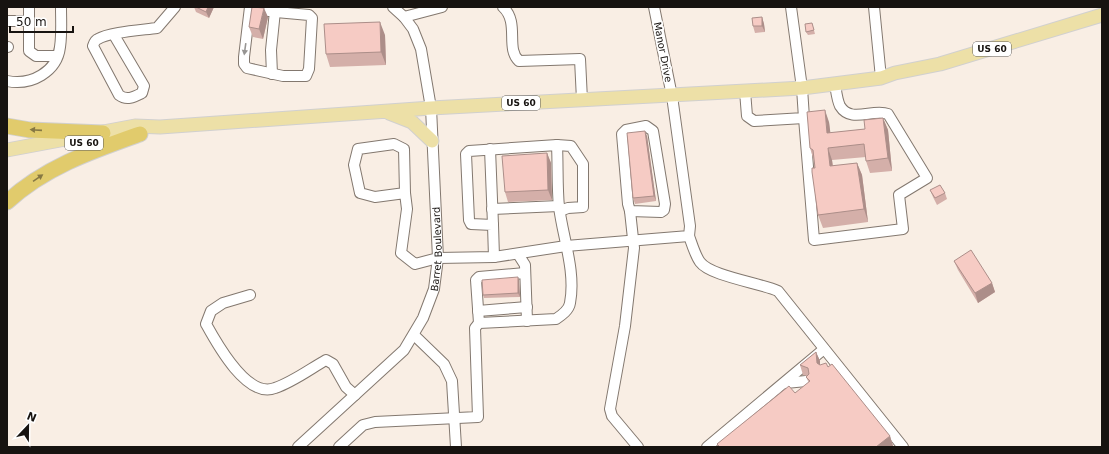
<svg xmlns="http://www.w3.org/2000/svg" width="1109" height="454" viewBox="0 0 1109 454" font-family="'DejaVu Sans',sans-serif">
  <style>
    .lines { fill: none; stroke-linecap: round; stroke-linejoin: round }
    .minor-casing { stroke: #83786f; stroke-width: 12 }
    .major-casing { stroke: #d1d0cf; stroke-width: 15 }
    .highway-casing { stroke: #d1d0cf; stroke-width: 17 }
    .minor { stroke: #fff; stroke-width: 10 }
    .major { stroke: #ede0a7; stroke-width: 13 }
    .highway { stroke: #e1cb6c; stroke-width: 15 }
    .wall { fill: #d4afa9 }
    .shaded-wall { fill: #ac8e89 }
    .building { fill: #f6cbc4; stroke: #ac8e89 }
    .oneway { fill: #979593 }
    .oneway2 { fill: #867843 }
    .labels { text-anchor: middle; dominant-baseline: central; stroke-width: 3.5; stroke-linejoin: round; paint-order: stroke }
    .shield { fill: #fff; stroke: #5d5a58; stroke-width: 1 }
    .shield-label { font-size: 9px; font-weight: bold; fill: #171310 }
    .street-label { font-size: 10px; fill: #171310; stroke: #fff }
  </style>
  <rect width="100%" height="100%" fill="#f9eee4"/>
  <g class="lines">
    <g class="minor-casing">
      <g id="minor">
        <path d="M29 7V51L36 56H57"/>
        <path d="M250 7 244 57V64L247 68 283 76H306L309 69 312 18 309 15 276 12 274 7"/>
        <path d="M503 7C520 23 505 48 519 61L580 59 582 100"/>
        <path d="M874 7 881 78"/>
        <path d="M253 11H275L271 50 272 74"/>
        <path d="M404 17 442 7"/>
        <path d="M7 21H29"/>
        <path d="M114 35 144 86 142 93C134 97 127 101 119 95L93 46C94 43 95 40 98 39 109 32 143 30 157 28L175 7"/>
        <path d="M7 47H8"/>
        <path d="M7 81C31 86 57 72 60 47 62 34 61 20 61 7"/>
        <path d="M745 91 747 116 754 121 804 118 802 88 791 7"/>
        <path d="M804 118 814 240 903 229 899 195 927 178 888 114C873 108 851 124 840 106 837 100 836 90 835 84"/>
        <path d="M646 126 653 131 665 204 664 210 661 212 630 211 628 204 622 134 626 130Z"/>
        <path d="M557 145 571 146 583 164V207L568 208 560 211"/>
        <path d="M490 149 493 225"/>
        <path d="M405 193 375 197 360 193 354 165 358 149 394 144 404 149 405 193 407 209 401 253 415 264 438 258 494 257 566 246 689 236 690 226 672 96 654 7"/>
        <path d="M492 209 559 206"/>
        <path d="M630 211 634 248 625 326 610 409 612 416 638 447"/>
        <path d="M689 236C692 244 695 255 700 262 710 276 760 283 778 291L903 447"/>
        <path d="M518 254 525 265 527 321"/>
        <path d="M250 295 223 303 211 311 206 324C217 344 247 399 275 388 293 382 310 369 326 360L333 364 346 387 355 395"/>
        <path d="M478 311 527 307"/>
        <path d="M479 323 476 280 479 277 525 273"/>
        <path d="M414 335 444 364 452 381 456 447"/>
        <path d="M786 383 806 381"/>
        <path id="s1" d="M298 447 404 350 423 318 434 289 438 258 431 108 421 49 413 29 404 17 393 7"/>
        <path d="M339 447 363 425 375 422 478 417 475 328 479 323 556 319C562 315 569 310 570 303 576 272 563 238 559 207 557 187 558 166 557 145L469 151 466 154 469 220 471 224 493 225 494 257"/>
        <path d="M707 447 824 349"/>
      </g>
    </g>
    <g class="major-casing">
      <path id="major" d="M389 113 412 122 432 141
        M7 150 135 126 160 127 431 108 802 88 881 78 895 73 940 64 1102 15"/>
    </g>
    <g class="highway-casing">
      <path id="highway" d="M7 126 30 130 103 133
        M7 202C45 167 92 151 140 134"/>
    </g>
    <use href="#minor" class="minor"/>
    <use href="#major" class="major"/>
    <use href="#highway" class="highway"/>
  </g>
  <path class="wall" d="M194 7H214L209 18 196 12Z
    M268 17 263 39 253 37 249 27Z
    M762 17 764 24 765 32 755 33 753 26Z
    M812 23 815 34 808 35 806 32Z
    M385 35 386 65 330 67 326 54Z
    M883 118 888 130 892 171 870 173 866 161V157L832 160 833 166 857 163 862 175 868 222 823 228 818 215 814 161 810 148 829 122 830 133 865 129Z
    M647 136 656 201 635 204 633 198Z
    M547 153 551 163 552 200 508 202 505 192Z
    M930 190 945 193 947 199 937 205 933 197Z
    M954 261 992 283 995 292 978 303 958 270Z
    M519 280 520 297 484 298 483 295Z
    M816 352 820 361V365L890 436 893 446 892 447H718L717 444 795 393 809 383 806 377 807 376 803 375 800 365Z"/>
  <path class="shaded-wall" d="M208 7H214L209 18 206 12Z
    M264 8 268 17 263 39 259 29Z
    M762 17 764 24 765 32 762 26Z
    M380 22 385 35 386 65 381 52Z
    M825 110 829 122 832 145 827 133Z
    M883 118 888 130 892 171 888 158Z
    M645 131 647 136 656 201 654 196Z
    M828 148 832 160 834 178 830 166Z
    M547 153 551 163 552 200 548 190Z
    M857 163 862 175 868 222 864 209Z
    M518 277 519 280 520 297 518 293Z
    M992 283 995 292 978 303 975 293Z
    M816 352 820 361V372L817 363Z
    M890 436 893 446 892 447H876Z"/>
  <path class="building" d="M196 7H208L206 12Z
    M252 7 264 8 259 29 249 27Z
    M762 17V26H753L752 18Z
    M380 22 381 52 326 54 324 24Z
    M812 23 814 30 806 32 805 24Z
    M825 110 827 133 865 129 864 120 883 118 888 158 866 161 864 144 828 148 830 166 857 163 864 209 818 215 812 172V168H815L813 150 810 148 807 112Z
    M645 131 654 196 633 198 627 133Z
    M547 153 548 190 505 192 502 156Z
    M940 185 945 193 935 198 930 190Z
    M971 250 992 283 975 293 954 261Z
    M518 277V293L483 295 482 280Z
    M816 352 817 363 820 365 826 363 828 367 832 364 890 436 876 447H720L717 444 789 386 795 393 810 381 806 377 809 374 808 368 800 365Z"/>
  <defs><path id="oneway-solid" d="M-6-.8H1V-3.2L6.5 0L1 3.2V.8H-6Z"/></defs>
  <use class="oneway" href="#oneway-solid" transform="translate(245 49) rotate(98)"/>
  <g class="oneway2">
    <use href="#oneway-solid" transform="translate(36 130) rotate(-176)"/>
    <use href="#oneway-solid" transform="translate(38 178) rotate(-34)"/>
  </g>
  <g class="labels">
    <g class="shield">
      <rect x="973" y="42" width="38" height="14" rx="3"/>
      <rect x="502" y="96" width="38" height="14" rx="3"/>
      <rect x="65" y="136" width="38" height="14" rx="3"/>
    </g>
    <g class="shield-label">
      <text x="992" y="49">US 60</text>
      <text x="521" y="103">US 60</text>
      <text x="84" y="143">US 60</text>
    </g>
    <g class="street-label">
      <text transform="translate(663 52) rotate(79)">Manor Drive</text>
      <text stroke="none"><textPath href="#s1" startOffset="252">Barret Boulevard</textPath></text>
    </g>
  </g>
  <rect width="1109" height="454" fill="none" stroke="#171310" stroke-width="16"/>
  <g transform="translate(28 426) rotate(22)" stroke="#ffffff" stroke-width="3" paint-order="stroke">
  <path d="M0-3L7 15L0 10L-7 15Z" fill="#171310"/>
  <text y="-6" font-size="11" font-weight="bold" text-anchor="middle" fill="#171310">N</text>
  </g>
  <path d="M10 26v6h63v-6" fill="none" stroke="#171310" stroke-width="2"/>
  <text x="16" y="26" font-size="12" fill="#171310" stroke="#ffffff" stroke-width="3" paint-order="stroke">50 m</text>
</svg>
